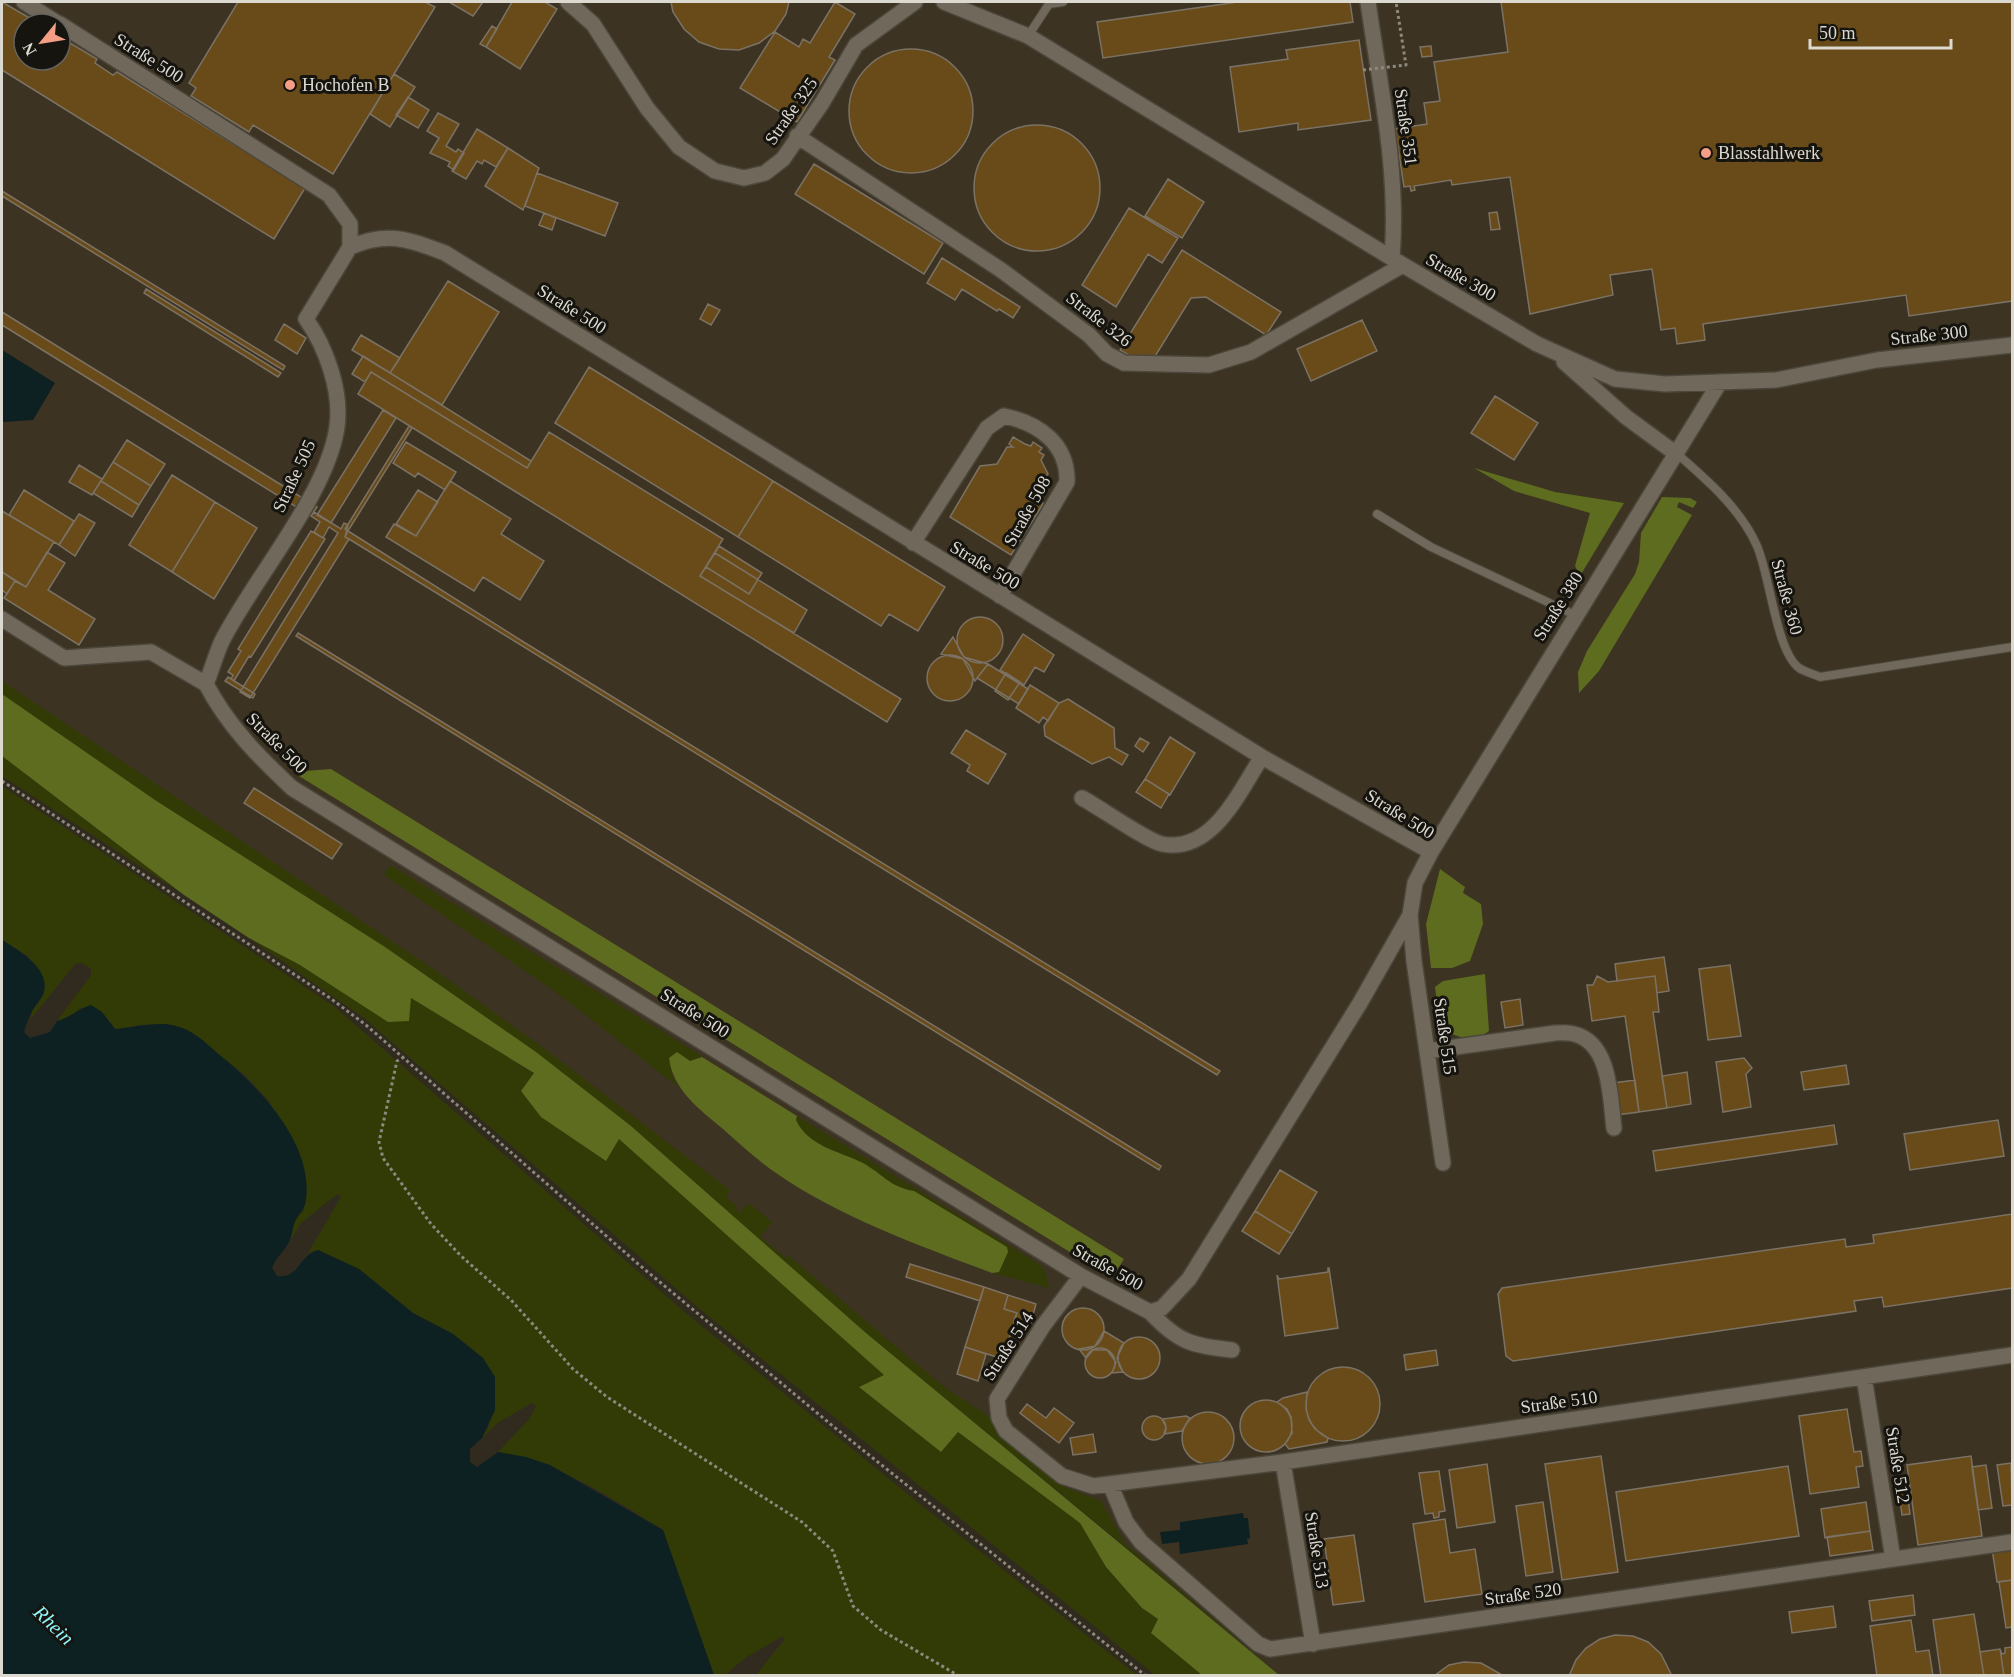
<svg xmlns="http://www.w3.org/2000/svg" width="2014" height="1677" viewBox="0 0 2014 1677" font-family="'Times New Roman',serif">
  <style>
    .built { fill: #3c3322; fill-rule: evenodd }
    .green { fill: #323b06 }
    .forest { fill: #5e6c1f }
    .water { fill: #0e2122 }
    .building { fill: #684b19; stroke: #7b7265; stroke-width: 1.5 }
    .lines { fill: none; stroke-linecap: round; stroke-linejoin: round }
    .lane-casing { stroke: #4c473c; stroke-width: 10 }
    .street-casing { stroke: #4c473c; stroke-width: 18 }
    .path { stroke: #8d897f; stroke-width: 3; stroke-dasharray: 3 3; stroke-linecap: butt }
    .lane { stroke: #70695b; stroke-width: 8 }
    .street { stroke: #70695b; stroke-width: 15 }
    .path-bridge { stroke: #8d897f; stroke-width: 3; stroke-dasharray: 3 3; stroke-linecap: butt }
    .poi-dot { fill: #f49e86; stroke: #16140f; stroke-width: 2 }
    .labels { text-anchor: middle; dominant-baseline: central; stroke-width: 6; stroke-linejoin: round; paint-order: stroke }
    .street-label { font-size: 18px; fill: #dcd9d1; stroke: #16140f }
    .poi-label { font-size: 18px; fill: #dcd9d1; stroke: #16140f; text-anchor: start }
    .water-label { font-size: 20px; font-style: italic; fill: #92f6fc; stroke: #16140f }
  </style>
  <rect width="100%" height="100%" fill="#312b1f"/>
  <path class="built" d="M2 2H2012V1675H1275L1131 1551 866 1333 631 1126 385 947 2 694V422L33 420 54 383 2 350ZM24 24H60V60H24Z"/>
  <path class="green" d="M2 681 432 968 541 1046 730 1190 726 1197 738 1208 736 1210 739 1213 749 1203 772 1222 760 1237 786 1258 789 1256 944 1387 991 1418 1006 1441 1054 1480 1066 1488 1101 1501 1125 1543 1281 1675 866 1333 631 1126 536 1052 385 947 155 800 2 694Z
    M2 756 184 895 2 776Z
    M2 786 335 1007 687 1314 921 1505 1137 1675H756L784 1640 783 1636 745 1658 725 1675H714L663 1530C612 1498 558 1462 498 1452L530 1418 536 1406 532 1403 499 1422 482 1438 489 1426 483 1358 453 1334 413 1313 359 1269 318 1250 308 1253 341 1197 337 1194 300 1224 290 1241 295 1220 304 1210 270 1102 244 1074 186 1029 167 1024 141 1025 115 1029 102 1012 80 1008 71 1017 57 1021 91 975V969L82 963H76L30 1020 32 1011 39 1003 28 956 2 940Z
    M390 865 702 1056 671 1073 677 1086 553 990 384 875Z
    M249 938 300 965 410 997 535 1074 521 1091 606 1160 619 1138 885 1375 860 1387 958 1432 1081 1523 1106 1567 1142 1608 1158 1619 1151 1633 1202 1675H1155L702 1311 364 1018Z
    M797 1116 1039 1264 1045 1271 1049 1288 992 1273H996L1007 1247 914 1191C889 1187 882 1173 861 1162 838 1151 808 1146 795 1120Z"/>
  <path class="forest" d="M1474 468 1555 492 1624 503 1580 576 1575 566 1590 513 1514 491Z
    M1662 497 1690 498 1697 502 1693 508 1679 502 1677 507 1692 515 1599 671 1579 693 1578 672 1587 651 1635 574 1639 562 1641 533Z
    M2 694 155 800 385 947 536 1052 631 1126 866 1333 1279 1675H1202L1151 1633 1158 1619 1142 1608 1106 1567 1080 1523 958 1432 941 1452 859 1387 884 1375 619 1139 606 1161 541 1117 521 1091 534 1073 411 998 409 1021 388 1022 300 965 249 938 184 895 2 756Z
    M301 762 305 771 331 769 1124 1259 1112 1278 299 776 296 771Z
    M1440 869 1465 887 1463 893 1481 904 1483 924 1470 961 1452 968H1431L1426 924Z
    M1485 974 1489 1031C1473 1043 1454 1038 1440 1026L1435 987 1443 981Z
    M677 1052 690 1061 702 1057 797 1116 796 1120C808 1146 838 1151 861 1162 882 1173 889 1187 914 1191L1007 1247 1008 1252 999 1272 992 1273C918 1245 841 1218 776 1173 757 1160 740 1144 723 1129 699 1109 673 1090 669 1058Z"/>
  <path class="water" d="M2 350 55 383 33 420 2 422Z
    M2 940C19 951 53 969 43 995 40 1001 35 1005 32 1011 29 1017 26 1026 24 1032L30 1038 50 1032 57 1021C71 1017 78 1009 91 1005L102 1012 115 1029C140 1027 163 1018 187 1030 202 1037 214 1051 227 1061 264 1093 313 1145 306 1200 305 1209 300 1212 296 1220 292 1226 293 1235 289 1242 284 1252 276 1257 272 1268L277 1276C299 1279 298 1256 318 1250L359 1269 413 1313 453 1334 483 1358 495 1377V1410L482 1438 470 1449V1462L477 1467 498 1452 526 1457 550 1465 663 1530 714 1675H2Z
    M1243 1513 1244 1518H1248L1250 1538 1247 1539 1248 1544 1180 1554 1179 1542 1162 1544 1160 1532 1180 1530V1522Z"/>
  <path class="building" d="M2 2 40 24H24V60H60V37L97 59 95 63 113 75 117 72 305 188 274 239 2 70Z
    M238 2H425L435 7 333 174 253 125 249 132 191 96 196 88 189 83Z
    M449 2H483L473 16Z
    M512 2H545L557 9 520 69 486 47Z
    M671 2H789L786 14 775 31 759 43 739 50 719 49 699 42 684 29 673 12Z
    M835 2 855 14 829 57 835 60 797 122 740 88 775 32 799 47 803 39 810 43Z
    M1238 2H1350L1353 22 1103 58 1097 22Z
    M1501 2H2012V301L1909 316 1906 295 1703 324 1705 340 1677 344 1675 328 1661 330 1652 269 1610 275 1613 295 1530 314 1510 177 1452 185 1451 180 1414 186 1415 190 1411 191 1410 186 1404 187 1395 129 1427 124 1424 103 1440 101 1434 62 1508 52Z
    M492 26 497 29 486 47 480 44Z
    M1359 40 1371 120 1298 130V123L1239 132 1230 67 1288 59 1286 50Z
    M1431 46 1432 56 1422 57 1420 47Z
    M849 111a62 62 0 1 1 124 0a62 62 0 1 1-124 0Z
    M394 74 415 87 390 127 370 114Z
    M408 97 429 110 418 128 396 115Z
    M438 113 459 124 446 146 456 152 458 149 464 153 454 170 448 166 450 162 430 153 439 138 427 131Z
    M974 188a63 63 0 1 1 126 0a63 63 0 1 1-126 0Z
    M477 129 508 148 496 167 484 160 482 164 477 161 466 179 452 171Z
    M508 148 539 168 523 210 485 186Z
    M814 164 943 243 924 274 795 194Z
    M537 173 618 203 605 236 525 206Z
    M1168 179 1204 202 1182 238 1145 216Z
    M2 191 285 366 283 370 2 196Z
    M1129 208 1178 238 1162 263 1148 254 1116 307 1082 285Z
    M1497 212 1500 229 1491 230 1489 213Z
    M544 213 556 218 552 230 539 225Z
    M1182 250 1281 312 1266 335 1206 297 1191 298 1154 358 1132 357 1120 350Z
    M942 258 1020 307 1013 318 999 309 997 311 962 289 955 300 927 283Z
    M448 281 499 312 442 405 390 373Z
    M146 289 281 373 278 377 144 293Z
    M708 304 720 310 711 325 700 319Z
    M2 312 317 507 311 516 2 325Z
    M1362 320 1377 351 1311 381 1297 349Z
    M284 324 306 338 297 354 275 340Z
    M361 335 400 358 390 373 352 350Z
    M363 356 531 461 527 468 371 372 365 382 352 374Z
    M589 367 773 481 738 537 555 423Z
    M371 372 527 468 549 432 723 539 700 576 901 699 887 722 358 394Z
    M1495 396 1538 423 1514 460 1471 433Z
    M383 410 396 418 331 523 317 515Z
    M409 426 412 428 348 531 345 529Z
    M1013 437 1025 444 1031 446 1033 442 1042 448 1039 452 1044 455 1041 460 1048 474 1038 488 1043 504 1011 555 950 517 980 466 997 464 1007 447H1013L1009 444Z
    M127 440 165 464 151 486 113 462Z
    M406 442 456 472 445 490 418 473 415 477 393 463Z
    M113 462 151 486 139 505 101 481Z
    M79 465 102 479 92 495 69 482Z
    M172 475 215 502 172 572 129 545Z
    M101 481 139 505 132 517 93 493Z
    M450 481 511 519 501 534 544 561 520 600 483 577 474 591 386 537 394 524 416 536Z
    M773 481 945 587 918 631 889 614 881 626 738 537Z
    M24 490 74 521 59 545 9 515Z
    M418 490 438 502 416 536 396 524Z
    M215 502 257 528 214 599 172 572Z
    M2 511 54 542 26 587 2 572Z
    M314 512 341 529 344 523 348 525 345 537 349 539 250 698 240 692 338 533 329 527 323 538 314 532 320 522 311 516Z
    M79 514 95 523 75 556 59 545Z
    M311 531 325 539 251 657 249 656 234 681 231 679 233 675 228 672 241 651 238 649Z
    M348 531 522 641 1220 1071 1217 1075 349 539 345 537Z
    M719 546 762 573 749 594 706 567Z
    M47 552 65 563 48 590 95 619 79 645 4 598 15 581 26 587Z
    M715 553 807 610 794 633 700 576Z
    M2 572 15 581 7 594 2 590Z
    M957 640a23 23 0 1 1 46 0a23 23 0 1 1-46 0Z
    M298 633 1161 1166 1159 1170 296 636Z
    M1023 634 1054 655 1044 672 1035 667 1024 685 1000 670Z
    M953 637 964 657 988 664 975 681 963 659 941 654Z
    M927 678a23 23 0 1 1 46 0a23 23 0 1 1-46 0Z
    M988 664 1028 689 1019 704 977 678Z
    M1006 673 1020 682 1008 700 995 691Z
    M228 677 255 694 253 698 225 681Z
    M1030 685 1059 703 1048 721 1043 717 1039 723 1016 708Z
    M1068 699 1114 728 1115 748 1128 755 1122 765 1109 757 1092 764 1045 736 1044 726 1059 703Z
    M966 730 1006 754 988 784 967 771 970 765 951 753Z
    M1170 737 1195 753 1170 795 1145 779Z
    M1140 738 1149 743 1143 752 1135 746Z
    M1145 779 1169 794 1161 808 1136 792Z
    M254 788 342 844 332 859 244 803Z
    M1664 957 1669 991 1657 993 1655 976 1617 981 1615 964Z
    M1730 965 1741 1036 1708 1040 1699 969Z
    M1597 976 1608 982 1655 976 1659 1012H1653L1667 1108 1639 1112 1625 1016 1592 1021 1587 985H1593Z
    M1520 999 1523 1025 1505 1028 1501 1002Z
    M1744 1058 1752 1068 1746 1074 1751 1107 1723 1112 1716 1062Z
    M1846 1065 1849 1084 1804 1090 1801 1072Z
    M1687 1072 1691 1104 1667 1108 1662 1076Z
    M1635 1080 1639 1112 1617 1115 1613 1083Z
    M1998 1120 2004 1156 1910 1170 1904 1134Z
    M1834 1125 1837 1144 1656 1171 1653 1151Z
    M1280 1170 1317 1192 1292 1234 1255 1211Z
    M1255 1211 1292 1234 1279 1254 1242 1231Z
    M2012 1214V1288L1884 1307 1882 1297 1854 1301 1856 1311 1513 1361 1506 1356 1498 1294 1502 1288 1845 1239 1846 1247 1874 1243 1873 1235Z
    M910 1264 984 1287 980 1301 906 1277Z
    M1328 1268H1329L1338 1328 1285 1336 1277 1275 1279 1279 1328 1272Z
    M984 1287 1008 1295 1004 1309 1017 1313 1003 1359 965 1347Z
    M1008 1295 1036 1304 1030 1326 1014 1320 1017 1313 1004 1309Z
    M1062 1329a21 21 0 1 1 42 0a21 21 0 1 1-42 0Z
    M1104 1331 1124 1343 1117 1358 1123 1372 1112 1373 1116 1362 1107 1350H1093L1086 1358 1079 1349 1095 1346Z
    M1118 1358a21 21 0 1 1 42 0a21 21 0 1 1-42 0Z
    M965 1347 986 1354 978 1381 957 1374Z
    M1085 1363a15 15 0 1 1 30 0a15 15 0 1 1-30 0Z
    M1436 1350 1438 1365 1406 1370 1404 1355Z
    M1306 1404a37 37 0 1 1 74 0a37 37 0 1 1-74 0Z
    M1307 1392 1306 1409 1309 1420 1315 1429 1328 1438 1327 1442 1289 1449 1285 1444 1292 1433 1291 1417 1287 1409 1277 1402 1283 1398Z
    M1240 1426a26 26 0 1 1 52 0a26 26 0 1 1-52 0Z
    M1027 1404 1046 1418 1054 1408 1074 1423 1059 1443 1020 1413Z
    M1847 1409 1854 1452 1861 1451 1863 1466 1856 1467 1859 1487 1810 1494 1799 1416Z
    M1182 1438a26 26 0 1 1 52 0a26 26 0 1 1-52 0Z
    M1142 1428a12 12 0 1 1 24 0a12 12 0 1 1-24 0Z
    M1186 1416 1190 1418 1182 1431 1164 1434 1166 1427 1162 1419Z
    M1093 1434 1096 1452 1073 1455 1070 1438Z
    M1601 1456 1618 1572 1562 1580 1545 1464Z
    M1971 1456 1982 1536 1918 1545 1907 1465Z
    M2011 1463 2012 1505 2003 1506 1997 1465Z
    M1487 1464 1495 1522 1457 1528 1449 1470Z
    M1986 1465 1992 1508 1978 1510 1972 1467Z
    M1788 1466 1799 1536 1626 1561 1616 1492Z
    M1439 1471 1445 1511 1439 1512V1517L1434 1518 1433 1513 1425 1514 1419 1473Z
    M1907 1491 1910 1514 1902 1515 1899 1492Z
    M1543 1502 1553 1572 1526 1576 1516 1506Z
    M1866 1502 1870 1531 1825 1538 1821 1509Z
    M1445 1519 1450 1553 1475 1549 1482 1594 1425 1602 1413 1524Z
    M1870 1531 1873 1550 1830 1556 1827 1537Z
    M1354 1535 1364 1601 1333 1605 1324 1539Z
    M2012 1539V1580L1997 1582 1991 1542Z
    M2012 1580V1627L2006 1628 1999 1582Z
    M1913 1595 1915 1615 1872 1621 1869 1601Z
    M1833 1606 1836 1627 1792 1633 1789 1612Z
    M1974 1614 1984 1676H1941L1933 1620Z
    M1911 1620 1916 1652 1929 1650 1933 1676H1877L1870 1626Z
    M1615 1635 1633 1636 1648 1642 1661 1654 1672 1676H1569L1576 1660 1586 1648 1600 1639Z
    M2012 1647V1676H2004L2000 1649 2002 1654 2005 1653V1648Z
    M2000 1649 2004 1676H1984L1980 1652Z
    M1464 1662 1481 1663 1504 1676H1434L1449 1665Z"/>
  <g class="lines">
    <g class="lane-casing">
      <path id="lane" d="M1028 36 1049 4 1063 2
        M1676 453C1706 479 1741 509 1757 546 1770 575 1776 651 1799 668 1805 672 1814 674 1820 677L2012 647
        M1377 514 1431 547 1575 615"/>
    </g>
    <g class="street-casing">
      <path id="street" d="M24 2 59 24
        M568 2 593 24 647 108 679 147 715 171 744 178 765 173 783 159 822 103 856 45 915 2
        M944 2 1028 36 1403 265 1537 344 1615 379 1665 384 1776 380 1877 360 2012 345
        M1368 2C1380 87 1399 172 1392 258
        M60 24 329 195 350 224V247
        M797 136 1001 270 1089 335 1107 354 1124 363 1209 365 1251 352 1403 265
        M350 247C388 231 408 239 445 253L1262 757 1431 852
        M1564 362 1626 417 1675 453
        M913 543 987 428 1004 416C1039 423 1068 444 1067 482L1000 596
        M2 619 64 658 151 652 206 684
        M206 684C228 726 258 756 292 788L1081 1276 1150 1312 1162 1308 1189 1279 1360 1003 1410 915 1415 883 1431 852 1720 382
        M206 684C212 669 216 654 222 641 254 578 327 495 337 427 342 391 326 347 306 319L350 247
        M1082 798C1099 807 1147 841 1162 844 1213 854 1239 791 1262 757
        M1410 915 1414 961 1443 1163
        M1427 1051 1555 1033C1561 1033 1568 1032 1574 1034 1611 1043 1610 1098 1614 1128
        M1081 1276 1043 1326 997 1399 999 1418 1006 1431 1062 1476 1093 1486 1283 1462 2012 1355
        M1150 1312C1179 1343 1191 1345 1232 1350
        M1864 1377 1893 1559
        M1283 1462 1313 1644
        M1110 1484 1126 1522 1141 1542 1258 1644 1270 1649 2012 1542"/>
    </g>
    <path class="path" d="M2 781 330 998 366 1025 637 1263 834 1427 1146 1676
      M404 1057 397 1061 379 1142 383 1158 431 1224 461 1256 511 1300 573 1369 607 1397 802 1522 833 1551 853 1606 881 1630 959 1676"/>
    <use href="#lane" class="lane"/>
    <use href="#street" class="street"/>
    <path class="path-bridge" d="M1363 70 1406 65 1396 2"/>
  </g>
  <g class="poi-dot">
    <circle cx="290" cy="85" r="6"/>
    <circle cx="1706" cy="153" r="6"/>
  </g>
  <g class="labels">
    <g class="street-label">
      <text transform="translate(149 58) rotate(32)">Straße 500</text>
      <text transform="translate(791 111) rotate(-55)">Straße 325</text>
      <text transform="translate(1406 127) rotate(82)">Straße 351</text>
      <text transform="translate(1461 277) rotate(30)">Straße 300</text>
      <text transform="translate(572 309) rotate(32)">Straße 500</text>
      <text transform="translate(1099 319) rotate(38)">Straße 326</text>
      <text transform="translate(1929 335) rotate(-6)">Straße 300</text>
      <text transform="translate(294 476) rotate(-65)">Straße 505</text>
      <text transform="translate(1027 511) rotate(-61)">Straße 508</text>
      <text transform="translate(985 565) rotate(31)">Straße 500</text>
      <text transform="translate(1787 597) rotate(75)">Straße 360</text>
      <text transform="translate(1558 606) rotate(-58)">Straße 380</text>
      <text transform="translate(277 743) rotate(45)">Straße 500</text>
      <text transform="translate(1400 814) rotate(32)">Straße 500</text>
      <text transform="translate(695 1013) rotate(32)">Straße 500</text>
      <text transform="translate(1445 1036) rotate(82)">Straße 515</text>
      <text transform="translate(1108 1267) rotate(29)">Straße 500</text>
      <text transform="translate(1008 1346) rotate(-57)">Straße 514</text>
      <text transform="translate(1559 1402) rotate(-8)">Straße 510</text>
      <text transform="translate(1898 1465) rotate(81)">Straße 512</text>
      <text transform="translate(1317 1550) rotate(81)">Straße 513</text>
      <text transform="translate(1523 1594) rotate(-8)">Straße 520</text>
    </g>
    <g class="poi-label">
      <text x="302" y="85">Hochofen B</text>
      <text x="1718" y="153">Blasstahlwerk</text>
    </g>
    <g class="water-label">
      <text transform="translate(54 1625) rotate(44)">Rhein</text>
    </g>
  </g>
  <rect width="2014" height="1677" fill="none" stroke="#dcd9d1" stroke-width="6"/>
  <g transform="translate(42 42) rotate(240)"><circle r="28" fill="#16140f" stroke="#65635d" stroke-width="1.5"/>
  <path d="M0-4.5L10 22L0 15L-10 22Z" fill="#f49e86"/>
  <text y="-9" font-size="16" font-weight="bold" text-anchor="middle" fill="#dcd9d1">N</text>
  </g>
  <path d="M1810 39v9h141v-9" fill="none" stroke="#dcd9d1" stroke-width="3"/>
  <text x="1819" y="39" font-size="18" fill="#dcd9d1" stroke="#16140f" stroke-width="4.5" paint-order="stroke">50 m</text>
</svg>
